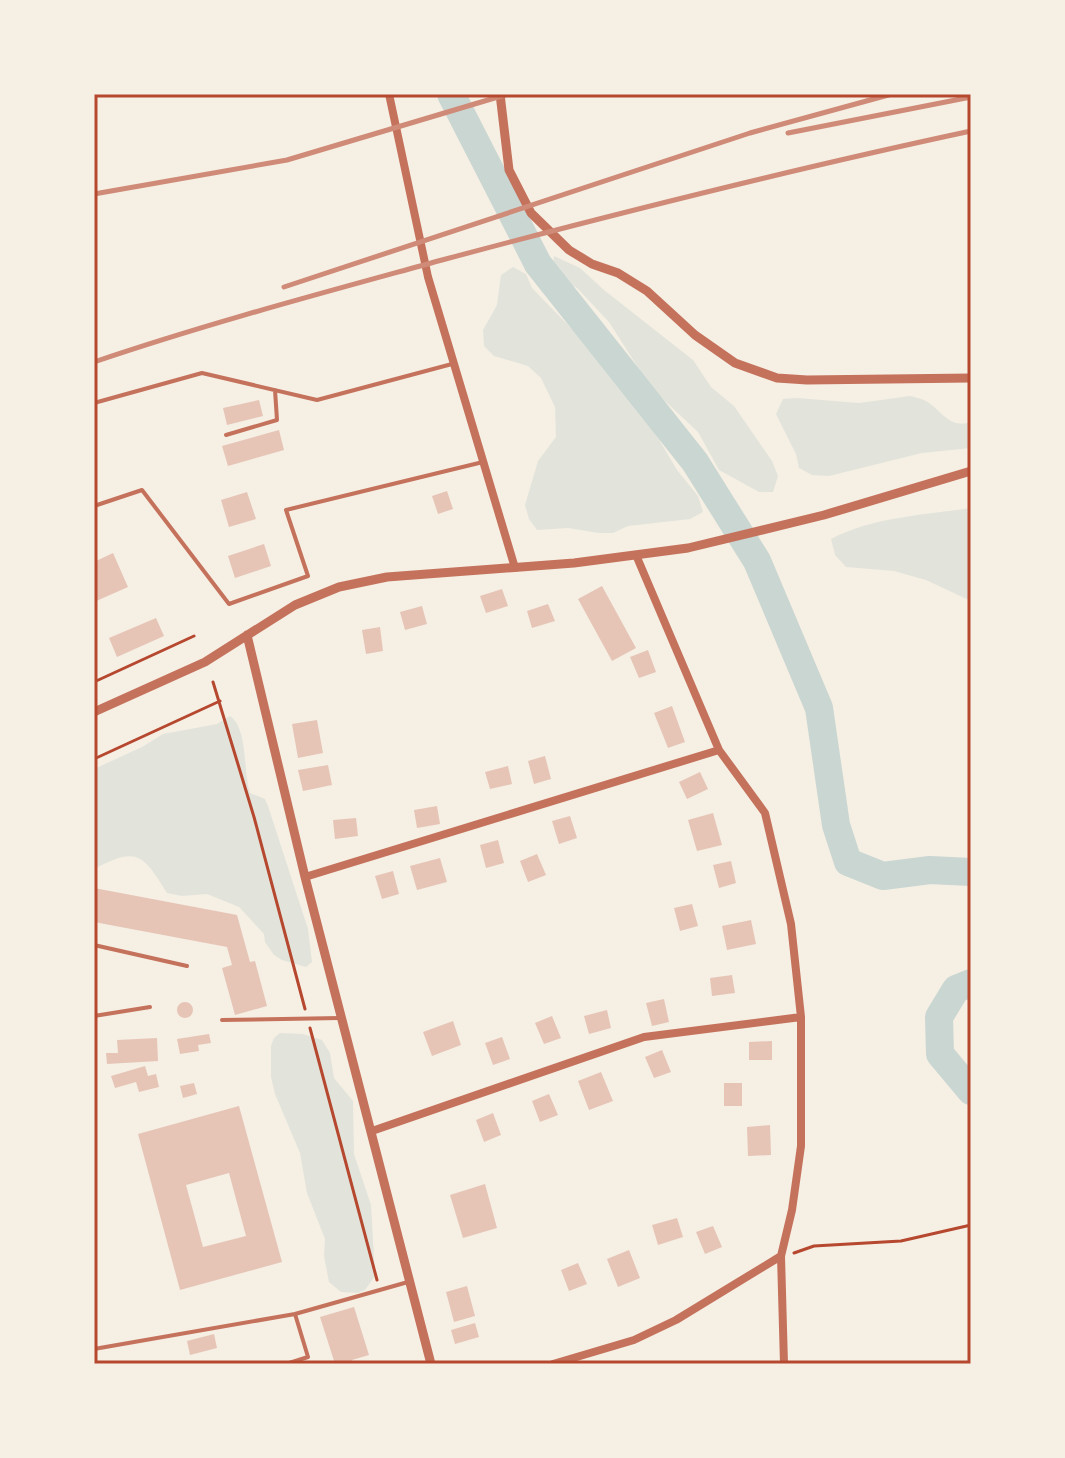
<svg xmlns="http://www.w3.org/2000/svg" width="1065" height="1458" viewBox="0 0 1065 1458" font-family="'IBM Plex Sans',sans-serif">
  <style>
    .green { fill: #e2e4dc }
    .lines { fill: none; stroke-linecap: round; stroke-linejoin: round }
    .river { stroke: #c9d6d2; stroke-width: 28 }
    .building { fill: #e6c5b7; fill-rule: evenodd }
    .path { stroke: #b5482f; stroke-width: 3 }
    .service { stroke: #c5725c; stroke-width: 4 }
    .minor { stroke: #c5725c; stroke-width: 8 }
    .tertiary { stroke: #c5725c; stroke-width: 9 }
    .rail { stroke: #cf8b77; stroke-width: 5 }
    .neatline { fill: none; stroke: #b5482f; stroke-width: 3 }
  </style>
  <rect width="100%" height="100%" fill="#f6efe4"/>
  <path class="green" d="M554 256 580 268 604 290 693 360 711 387 734 406 772 461 778 476 773 492H759L719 470 698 432 651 388 609 322 577 288 552 272Z
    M513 267 526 274 532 288 608 366 624 392 644 414 677 470 698 496 703 512 690 519 628 526 613 533H599L568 528 537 530 529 519 525 505 538 461 556 437 555 407 541 378 528 366 494 356 484 346 483 330 497 305 501 275Z
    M910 396C915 397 919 398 924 400 941 408 948 430 971 422V448L922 453 829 476 812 475 799 468 796 454 776 414 783 399 797 398 859 403Z
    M971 508V601L926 580 894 571 846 567 835 555 831 539C873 517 924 515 971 508Z
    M230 716C248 728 243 771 250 793L265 799 268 806 308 929 312 962 306 967 282 960 274 955 265 942 264 934 239 907 207 894 182 896 167 893C143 854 137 846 94 869V769L142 747 163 734 217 724Z
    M280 1033 303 1034 322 1040 330 1053 334 1078 353 1101 354 1154 371 1205 375 1276 365 1290 358 1293 341 1292 329 1282 324 1256 325 1239 307 1193 300 1153 275 1094 271 1077V1046L274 1038Z"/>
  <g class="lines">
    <path class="river" d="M451 94 538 264 695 462 757 561 819 708 836 825 848 862 883 876 930 870 971 872
      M971 983 956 989 939 1017 940 1054 971 1091"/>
  </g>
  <path class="building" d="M259 400 263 416 227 425 223 408Z
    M279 430 284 450 228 466 222 446Z
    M447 491 453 509 438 514 432 496Z
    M247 492 256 519 229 527 221 500Z
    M264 544 271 566 235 578 228 556Z
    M113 553 128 587 94 602V562Z
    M602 586 636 648 612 661 578 599Z
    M502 589 508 606 486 613 480 596Z
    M548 604 555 621 532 628 527 611Z
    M422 606 427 624 405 630 400 612Z
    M156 618 164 636 117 657 109 638Z
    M380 627 383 651 366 654 362 630Z
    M648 650 656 672 639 678 630 657Z
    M672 706 685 742 668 748 654 713Z
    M317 720 323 753 298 758 292 724Z
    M545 756 551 779 534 784 528 761Z
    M328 765 332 785 303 791 298 770Z
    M508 766 512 784 490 789 485 772Z
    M700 772 708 789 687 799 679 782Z
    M437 806 440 824 417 828 414 810Z
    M713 813 722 845 697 851 688 820Z
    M570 816 577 838 559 844 552 821Z
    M356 818 358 836 335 839 333 820Z
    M498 840 504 863 486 868 480 845Z
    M537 854 546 875 528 882 520 861Z
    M440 858 447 882 417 890 410 866Z
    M731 861 736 883 719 888 713 865Z
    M393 871 399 894 382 899 375 876Z
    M94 888 237 915 250 962 255 961 267 1006 235 1015 222 968 232 965 227 947 94 922Z
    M692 904 698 926 680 931 674 908Z
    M751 920 756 944 727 950 722 926Z
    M732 975 735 993 712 996 710 978Z
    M664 999 669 1022 652 1026 646 1003Z
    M177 1010a8 8 0 1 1 16 0a8 8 0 1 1-16 0Z
    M607 1010 611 1028 589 1034 584 1016Z
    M552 1016 561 1038 544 1044 535 1023Z
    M453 1021 461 1045 432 1056 423 1032Z
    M209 1034 211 1043 198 1045 199 1051 180 1054 177 1039Z
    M502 1037 510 1059 493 1065 485 1043Z
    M157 1038 158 1061 107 1064 106 1053H118L117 1040Z
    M772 1041V1060H749V1042Z
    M662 1050 671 1072 654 1078 645 1057Z
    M145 1066 148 1076 156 1074 159 1087 139 1092 136 1082 115 1088 111 1076Z
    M601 1072 613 1101 589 1110 578 1081Z
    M194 1083 197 1094 183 1098 180 1086Z
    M724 1083H742V1106H724Z
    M549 1094 558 1115 540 1122 532 1101Z
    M239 1106 282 1262 180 1290 138 1134ZM229 1173 246 1236 203 1247 186 1185Z
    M493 1113 501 1135 484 1142 476 1120Z
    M770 1125 771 1155 748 1156 747 1127Z
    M485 1184 497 1228 463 1238 450 1195Z
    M677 1218 683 1237 658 1245 652 1225Z
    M713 1226 722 1247 705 1254 696 1232Z
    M629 1250 640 1278 618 1287 607 1259Z
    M578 1263 587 1284 569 1291 561 1270Z
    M467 1286 475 1316 454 1322 446 1292Z
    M354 1307 369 1355 352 1360 353 1364H335L320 1317Z
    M475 1323 479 1337 455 1344 451 1330Z
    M214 1334 217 1348 190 1355 187 1341Z"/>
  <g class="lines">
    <path class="path" d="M94 682 194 636
      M213 682 254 817 305 1009
      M94 759 220 701
      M310 1028 377 1280
      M794 1253 814 1246 901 1241 971 1225"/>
    <path class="service" d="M94 403 202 373 317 400 452 364
      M226 435 277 420 275 390
      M94 506 142 490 229 604 308 576 286 510 483 462
      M94 945 187 966
      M94 1016 150 1007
      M222 1020 340 1018
      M94 1349 295 1314 408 1282
      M286 1364 308 1357 295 1314"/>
    <path class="minor" d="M389 94 428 277 515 568
      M636 555 719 750 765 813 791 924 801 1017V1146L792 1210 781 1256 784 1364
      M305 877 719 750
      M372 1131 644 1037 801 1017
      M553 1364 634 1340 676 1320 781 1256"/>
    <path class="tertiary" d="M500 94 509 170 531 213 569 250 592 264 618 273 647 291 695 335 735 363 777 378 807 380 971 378
      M247 635 305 877 431 1364
      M94 712 205 662 295 605 339 587 387 577 574 563 688 548 824 515 971 471"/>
    <path class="rail" d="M788 133 971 97
      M94 194 287 160 508 94
      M284 287 750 133 892 94
      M94 362C209 323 326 292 442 260 618 213 793 169 971 131"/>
  </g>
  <rect width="1065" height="1458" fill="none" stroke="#f6efe4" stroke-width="192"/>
  <rect x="96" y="96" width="873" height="1266" class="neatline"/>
</svg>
